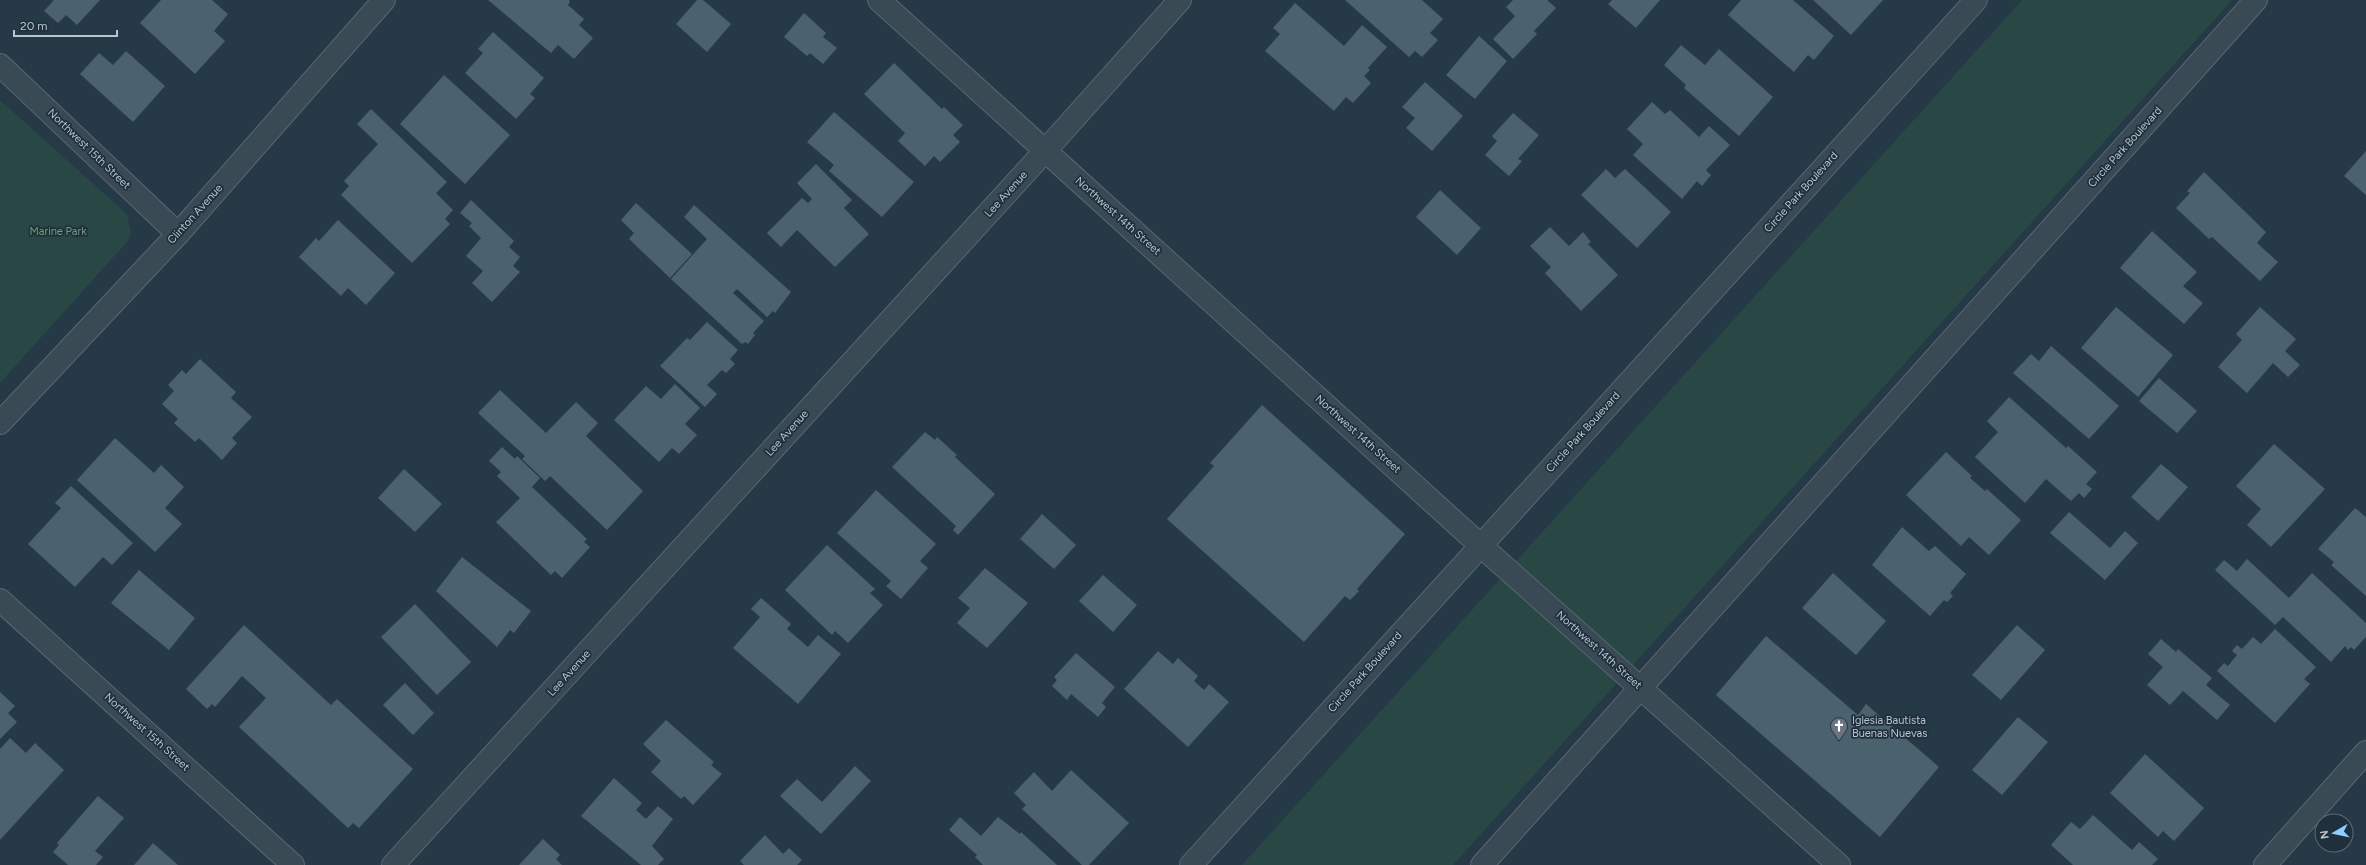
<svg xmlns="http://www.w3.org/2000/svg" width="2366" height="865" viewBox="0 0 2366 865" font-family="Figtree,sans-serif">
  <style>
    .green { fill: #284745 }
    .building { fill: #4c616e }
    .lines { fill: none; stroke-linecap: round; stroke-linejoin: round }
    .minor-casing { stroke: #596872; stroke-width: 24 }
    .minor { stroke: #3a4a55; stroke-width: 22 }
    .labels { text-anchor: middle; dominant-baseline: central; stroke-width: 3.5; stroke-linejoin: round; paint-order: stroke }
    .street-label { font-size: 11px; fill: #b8c5ce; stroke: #1f2f3b }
    .park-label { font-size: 11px; fill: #6ea170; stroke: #1f2f3b }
    .poi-label { font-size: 11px; fill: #b8c5ce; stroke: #1f2f3b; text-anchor: start }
  </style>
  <rect width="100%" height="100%" fill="#263946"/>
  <path class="green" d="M2022 0H2232L1453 865H1242Z
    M0 100 127 214 131 233 127 242 0 383Z"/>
  <path class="building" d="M54 0H100L77 25 66 15 58 23 44 11Z
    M161 0H212L228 14 214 31 225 41 195 74 140 23Z
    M488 0H569L570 2 568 5 584 19 579 25 593 38 574 59 558 45 551 53Z
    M697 0H703L731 24 707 52 676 24Z
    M1345 0H1422L1443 19 1430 33 1438 40 1422 57 1415 51 1409 57Z
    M1513 0H1547L1556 8 1534 31 1537 34 1513 59 1493 39 1515 16 1506 7Z
    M1612 0H1660L1636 28 1608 4Z
    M1741 0H1793L1834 36 1814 60 1808 55 1794 72 1728 15Z
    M1813 0H1883L1851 35Z
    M1295 3 1344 46 1362 25 1387 47 1368 68 1370 70 1364 76 1371 83 1353 103 1346 97 1334 111 1265 51 1280 34 1273 28Z
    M804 13 826 33 823 37 837 48 823 64 810 53 807 56 784 37Z
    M493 32 544 78 530 94 535 98 516 119 465 73 483 53 478 49Z
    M1479 36 1507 61 1475 99 1446 75Z
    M1681 45 1705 65 1719 49 1773 97 1739 136 1684 88 1686 85 1664 65Z
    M126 51 165 86 133 122 80 74 99 53 113 65Z
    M894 63 942 109 944 107 963 125 953 135 960 142 940 162 934 156 925 166 898 141 905 133 864 94Z
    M444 75 510 135 465 184 400 124Z
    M1425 82 1463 116 1432 151 1406 128 1415 118 1402 107Z
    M1652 102 1665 114 1670 110 1699 137 1709 126 1730 145 1706 170 1711 175 1702 186 1697 181 1682 199 1633 155 1643 144 1627 129Z
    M371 109 447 182 436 193 453 210 445 219 450 224 412 263 341 195 349 186 344 181 378 144 357 124Z
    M834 112 914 182 882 217 829 171 834 165 807 142Z
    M1513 113 1539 135 1518 159 1522 161 1509 176 1485 155 1497 141 1492 136Z
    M2366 151V195L2344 176Z
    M816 164 852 200 844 208 869 234 835 267 797 230 781 247 767 233 802 198 808 203 812 199 797 183Z
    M1606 169 1615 178 1625 169 1671 212 1637 248 1581 195Z
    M2204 172 2266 232 2257 243 2278 262 2260 281 2212 237 2209 239 2176 208 2190 193 2187 191Z
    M1440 190 1481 228 1457 255 1416 217Z
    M471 200 514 241 509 247 520 257 513 266 520 272 492 302 472 283 483 271 466 256 481 238 469 226 472 223 460 213Z
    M636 203 692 254 670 278 629 239 634 233 621 220Z
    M694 205 791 292 775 313 773 311 767 317 737 289 733 293 764 321 753 333 755 335 748 344 745 342 742 344 671 279 707 239 684 217Z
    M338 220 395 273 366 305 348 288 341 296 299 257 316 238 319 241Z
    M1550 227 1569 246 1583 232 1591 242 1588 244 1618 275 1581 311 1545 273 1551 267 1530 246Z
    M2152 231 2197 272 2183 286 2203 303 2184 324 2120 268Z
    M2116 307 2173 355 2138 397 2081 348Z
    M2260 307 2296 339 2285 351 2300 365 2288 377 2273 363 2247 393 2218 367 2242 340 2236 334Z
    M707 322 738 350 730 359 735 364 726 373 722 370 707 385 717 394 705 407 660 366 687 338 690 340Z
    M2051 346 2119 406 2089 439 2013 373 2031 354 2039 361Z
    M200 359 236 392 231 398 252 417 232 438 237 443 222 460 199 438 195 442 174 423 178 419 162 404 174 391 168 385 182 370 186 374Z
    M2159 378 2197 411 2177 433 2139 401Z
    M675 384 700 408 685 424 697 435 679 454 672 448 659 462 614 420 646 386 661 399Z
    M500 390 546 433 576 402 598 423 586 436 643 491 607 530 550 476 545 481 522 459 525 456 478 413Z
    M2009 397 2066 448 2068 446 2097 472 2086 484 2092 489 2084 498 2079 493 2071 501 2046 479 2025 503 1975 457 1998 432 1987 421Z
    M1262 405 1405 534 1357 589 1359 591 1350 600 1345 596 1304 642 1167 519 1214 466 1210 463Z
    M925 432 935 440 937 437 957 455 955 457 995 494 958 535 953 530 956 526 892 467Z
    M115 438 154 473 161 465 184 487 165 508 182 524 155 552 77 480Z
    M2274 444 2325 489 2271 547 2247 525 2261 509 2236 486Z
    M502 447 515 459 517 456 540 478 532 487 587 539 584 542 590 547 562 578 555 571 551 575 496 522 520 498 497 476 501 472 489 461Z
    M1946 452 1972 476 1970 478 1985 491 1987 489 2021 520 1989 555 1969 537 1961 546 1906 495Z
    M2161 464 2188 487 2158 521 2131 497Z
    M404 469 442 504 415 532 378 498Z
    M71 486 133 543 112 565 103 557 75 587 28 544 61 508 55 503Z
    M876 490 936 544 920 561 928 568 901 599 886 586 891 581 837 533Z
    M2355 508 2366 517V596L2331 565 2334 562 2318 549Z
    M2069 512 2110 548 2125 531 2138 543 2105 580 2050 533Z
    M1042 514 1076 545 1054 569 1020 539Z
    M1902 527 1929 551 1935 546 1966 574 1950 593 1953 596 1947 602 1944 600 1930 616 1872 565Z
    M827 545 875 589 870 593 883 605 848 643 835 631 832 635 785 590Z
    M462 557 531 611 514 633 510 630 497 647 436 591Z
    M2247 559 2289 598 2312 573 2366 623V637L2354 650 2351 647 2348 650 2345 646 2331 662 2283 617 2275 625 2215 570 2224 560 2237 571Z
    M985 568 1028 603 987 648 957 623 970 608 958 598Z
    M139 570 195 618 169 650 111 603Z
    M1833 573 1886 621 1856 655 1802 608Z
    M1103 575 1137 605 1113 632 1079 601Z
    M761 598 791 624 787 629 808 647 818 635 841 654 798 704 733 648 760 617 751 609Z
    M415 604 471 662 437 695 381 637Z
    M244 625 331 705 337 699 413 769 359 828 353 823 348 828 239 727 266 698 242 676 215 707 212 704 207 709 186 689Z
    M2017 625 2045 650 2001 700 1972 675Z
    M2275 629 2316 667 2304 679 2310 684 2275 723 2217 671 2224 663 2228 666 2237 655 2232 651 2237 645 2242 649 2253 637 2261 644Z
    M1766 636 1858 715 1866 704 1939 767 1880 837 1716 695Z
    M2161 639 2176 652 2178 649 2212 678 2206 685 2230 705 2217 720 2183 691 2170 705 2147 685 2163 667 2148 654Z
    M1158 651 1173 664 1178 658 1198 676 1194 681 1204 690 1209 684 1229 702 1188 747 1124 689Z
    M1076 653 1115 687 1102 703 1106 707 1098 717 1071 694 1067 700 1052 686 1057 680 1054 677Z
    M405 683 434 713 413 735 383 705Z
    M0 692 15 706 8 713 17 722 0 739Z
    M2018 717 2048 742 2002 795 1972 770Z
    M666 720 714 762 711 765 722 774 693 805 684 796 681 799 651 772 661 761 643 744Z
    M10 738 26 753 35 743 64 770 0 840V749Z
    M2145 754 2204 808 2174 841 2163 831 2158 837 2110 793Z
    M855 766 871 781 821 834 780 796 797 779 822 802Z
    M1071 770 1129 823 1089 865H1082L1022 809 1026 805 1014 793 1034 772 1052 791Z
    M614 778 642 803 636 810 646 819 658 806 673 819 652 846 664 859 658 865H641L581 816Z
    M98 796 124 818 95 851 103 857 96 865H68L53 852 59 845 57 843Z
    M2093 815 2132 850 2139 842 2158 859 2152 865H2073L2051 845 2071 822 2080 829Z
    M960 817 981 836 998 817 1020 834 1021 832 1057 865H983L975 857 977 855 949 830Z
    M765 835 783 854 789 848 802 860 797 865H744L740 861Z
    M543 839 560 855 556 859 562 865H519Z
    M153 843 178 865H134Z"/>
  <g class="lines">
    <g class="minor-casing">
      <path id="minor" d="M879 0 1480 545 1839 865
        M0 65 178 234
        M0 423 178 234 384 0
        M0 600 293 865
        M393 865 1045 151 1180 0
        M1191 865 1976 0
        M1482 865 2256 0
        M2265 865 2366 752"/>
    </g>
    <use href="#minor" class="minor"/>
  </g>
  <defs>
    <g id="church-pin" transform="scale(0.9)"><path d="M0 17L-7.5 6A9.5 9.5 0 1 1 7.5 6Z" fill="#6b7280" stroke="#1f2f3b"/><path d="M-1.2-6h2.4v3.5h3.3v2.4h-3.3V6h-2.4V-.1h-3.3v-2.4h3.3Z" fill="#fff"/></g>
  </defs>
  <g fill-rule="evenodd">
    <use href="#church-pin" x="1839" y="726"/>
  </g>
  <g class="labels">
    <g class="street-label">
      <text transform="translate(2125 147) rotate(-48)">Circle Park Boulevard</text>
      <text transform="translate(89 149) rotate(44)">Northwest 15th Street</text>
      <text transform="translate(1801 192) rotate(-48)">Circle Park Boulevard</text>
      <text transform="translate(1006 194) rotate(-48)">Lee Avenue</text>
      <text transform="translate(195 214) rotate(-48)">Clinton Avenue</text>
      <text transform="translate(1118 216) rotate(42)">Northwest 14th Street</text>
      <text transform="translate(1583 432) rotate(-48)">Circle Park Boulevard</text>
      <text transform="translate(787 433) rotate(-48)">Lee Avenue</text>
      <text transform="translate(1358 434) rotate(42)">Northwest 14th Street</text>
      <text transform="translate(1599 650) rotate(42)">Northwest 14th Street</text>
      <text transform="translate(1365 672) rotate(-48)">Circle Park Boulevard</text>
      <text transform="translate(569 673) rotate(-48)">Lee Avenue</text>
      <text transform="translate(147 732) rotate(42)">Northwest 15th Street</text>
    </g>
    <g class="park-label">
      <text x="58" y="231">Marine Park</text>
    </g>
    <g class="poi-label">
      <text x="1852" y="720">Iglesia Bautista<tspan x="1852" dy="13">Buenas Nuevas</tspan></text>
    </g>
  </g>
  <g transform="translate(2334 833) rotate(261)"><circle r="19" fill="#1f2f3b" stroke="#5c6b76"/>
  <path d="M0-3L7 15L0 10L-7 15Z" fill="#8dcdff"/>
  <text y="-6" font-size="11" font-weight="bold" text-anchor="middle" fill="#b8c5ce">N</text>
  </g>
  <path d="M14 30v6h103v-6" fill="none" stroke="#b8c5ce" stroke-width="2"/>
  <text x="20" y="30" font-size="12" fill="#b8c5ce" stroke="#1f2f3b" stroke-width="3" paint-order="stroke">20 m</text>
</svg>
